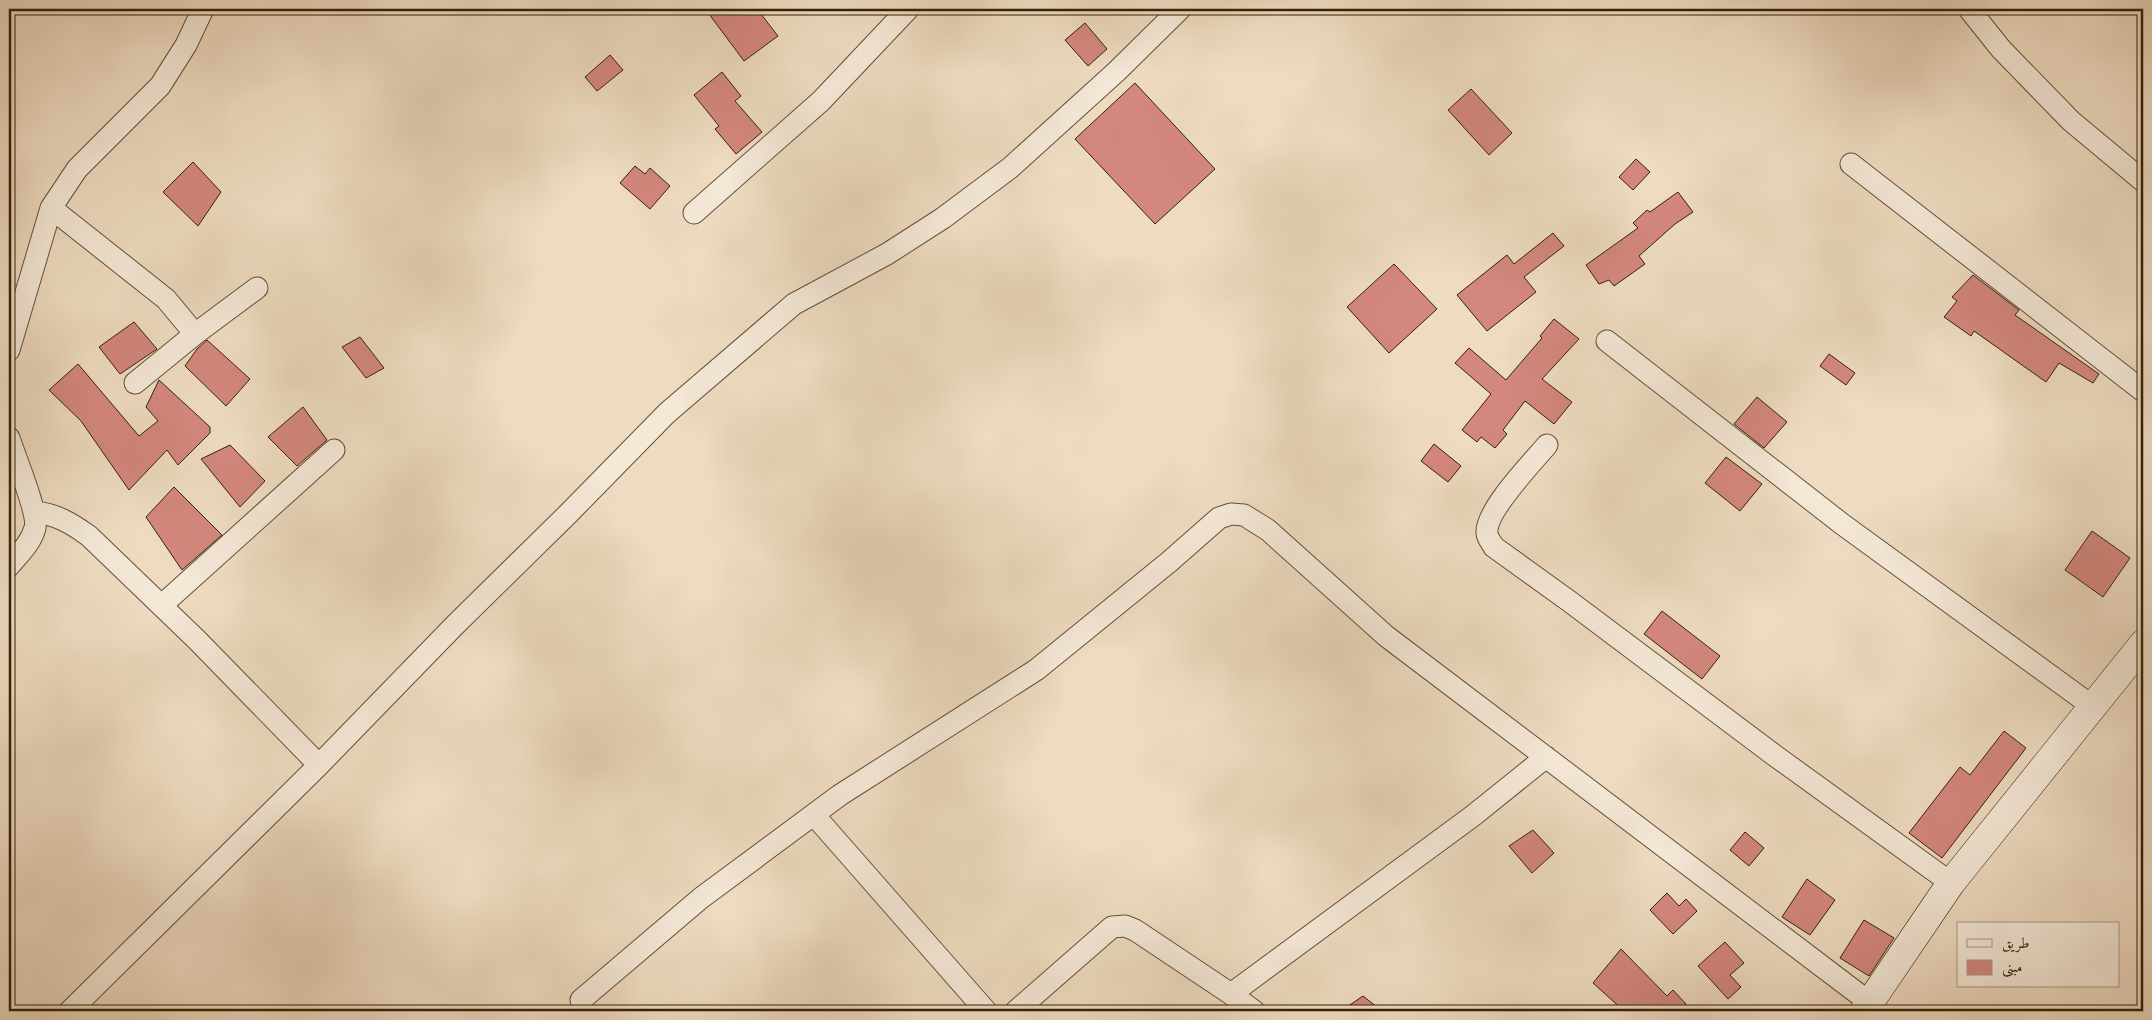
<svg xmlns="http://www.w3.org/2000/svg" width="2152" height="1020" viewBox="0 0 2152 1020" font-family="'IM FELL English',Amiri,serif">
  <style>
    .building { fill: #d4877f; stroke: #332109 }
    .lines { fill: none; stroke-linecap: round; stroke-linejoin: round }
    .street-casing { stroke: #625037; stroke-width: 23 }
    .secondary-casing { stroke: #332109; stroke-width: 29 }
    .street { stroke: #f4e8d7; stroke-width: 21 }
    .secondary { stroke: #f4e8d7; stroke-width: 28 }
  </style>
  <rect width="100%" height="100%" fill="#eedbc1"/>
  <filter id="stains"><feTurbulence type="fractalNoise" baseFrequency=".004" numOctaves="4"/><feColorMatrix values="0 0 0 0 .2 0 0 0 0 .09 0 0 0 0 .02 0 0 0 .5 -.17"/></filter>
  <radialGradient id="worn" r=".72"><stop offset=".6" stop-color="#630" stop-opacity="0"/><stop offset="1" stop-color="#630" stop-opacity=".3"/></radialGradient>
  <path class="building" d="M717 9H757L778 36 744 61 709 14Z
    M1085 23 1107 49 1088 66 1065 40Z
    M610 55 623 70 597 91 585 77Z
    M722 72 741 96 735 101 762 132 736 154 715 129 719 126 694 95Z
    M1135 83 1215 169 1155 224 1075 139Z
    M1471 89 1512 133 1489 155 1448 110Z
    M1636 159 1650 172 1633 190 1619 177Z
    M193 162 221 192 198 226 163 192Z
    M635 166 645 174 650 168 670 186 650 209 620 183Z
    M1678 192 1693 212 1675 224 1639 256 1645 264 1614 286 1609 280 1599 284 1586 265 1638 228 1633 223 1647 210 1650 212Z
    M1553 233 1564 246 1524 277 1536 292 1487 331 1457 295 1507 255 1514 264Z
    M1394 264 1437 309 1389 353 1347 307Z
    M1973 275 2019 310 2015 315 2099 374 2093 383 2059 363 2046 382 1974 331 1971 336 1944 317 1957 301 1952 297Z
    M1554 319 1579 339 1542 379 1572 402 1554 424 1525 401 1503 430 1507 434 1495 448 1481 437 1477 442 1462 430 1491 394 1455 363 1469 348 1506 380 1542 338 1540 336Z
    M134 322 157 349 120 374 99 347Z
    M360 337 384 368 366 378 342 347Z
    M207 340 250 379 226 406 185 366 197 349Z
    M1829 354 1855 373 1846 385 1820 366Z
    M78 364 139 436 158 421 146 407 159 380 210 427V433L178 465 167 450 129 490 81 421 49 390Z
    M1757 397 1787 422 1764 448 1734 424Z
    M303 407 327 440 297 466 268 437Z
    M1434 444 1461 466 1448 482 1421 461Z
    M230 445 265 481 240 507 201 459Z
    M1726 457 1762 484 1740 511 1705 483Z
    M174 487 222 535 182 570 146 517Z
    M2092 531 2130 558 2103 597 2065 570Z
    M1662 611 1720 656 1702 679 1644 634Z
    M2004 731 2026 748 1942 858 1909 833 1960 767 1970 775Z
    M1533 830 1554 853 1532 873 1509 846Z
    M1745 832 1764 848 1749 866 1730 850Z
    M1807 879 1835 900 1810 935 1782 917Z
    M1667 893 1679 906 1686 899 1697 911 1673 934 1650 910Z
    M1864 920 1894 938 1869 976 1840 958Z
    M1725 942 1744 963 1730 975 1741 987 1728 999 1698 966Z
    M1621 949 1667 996 1673 990 1686 1004 1680 1009 1682 1011H1624L1593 983Z
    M1363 996 1382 1011H1341Z"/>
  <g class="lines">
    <g class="street-casing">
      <path id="street" d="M1969 9 2001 49 2071 121 2143 181
        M1851 164 2143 391
        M51 208 166 299 195 334
        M694 213 821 101 908 9
        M1607 341 1842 524 2092 706
        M9 350 51 208 77 169 160 86 186 45 203 9
        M135 383 195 334 257 288
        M9 438C14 454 39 514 35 528 31 543 19 554 9 566
        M1547 445C1532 463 1485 511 1487 533 1487 538 1492 543 1494 547L1569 601 1774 755 1951 883
        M34 512C56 514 71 523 89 536L197 640 319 765
        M162 605 334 450
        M814 815 986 1011
        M1231 994 1474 815 1546 757
        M581 1000 701 898 840 795 1036 670 1169 562 1219 518 1231 514 1244 515 1268 530 1386 636 1869 1002
        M70 1011 319 765 455 625 568 514 667 413 794 304 887 254 943 218 1010 168 1116 72 1180 9
        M1016 1011 1112 927 1125 926 1135 930 1231 994 1254 1011"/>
    </g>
    <g class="secondary-casing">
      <path id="secondary" d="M1864 1011 1951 883 2143 644"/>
    </g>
    <use href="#street" class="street"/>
    <use href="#secondary" class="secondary"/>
  </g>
  <rect width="2152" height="1020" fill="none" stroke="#eedbc1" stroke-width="30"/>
  <rect x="10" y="10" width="2132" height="1000" fill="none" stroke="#332109" stroke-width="2.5"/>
  <rect x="15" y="15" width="2122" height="990" fill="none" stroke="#332109"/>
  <rect x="1957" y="922" width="162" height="65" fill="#f4e8d7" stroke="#a79885"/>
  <rect x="1967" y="939" width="25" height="8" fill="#f4e8d7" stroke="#a79885"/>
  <text x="2002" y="948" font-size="15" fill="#332109">طريق</text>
  <rect x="1967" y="960" width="25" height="15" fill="#d4877f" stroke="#a79885"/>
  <text x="2002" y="972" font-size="15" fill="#332109">مبنى</text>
  <rect width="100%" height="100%" filter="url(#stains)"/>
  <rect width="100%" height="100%" fill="url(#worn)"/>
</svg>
